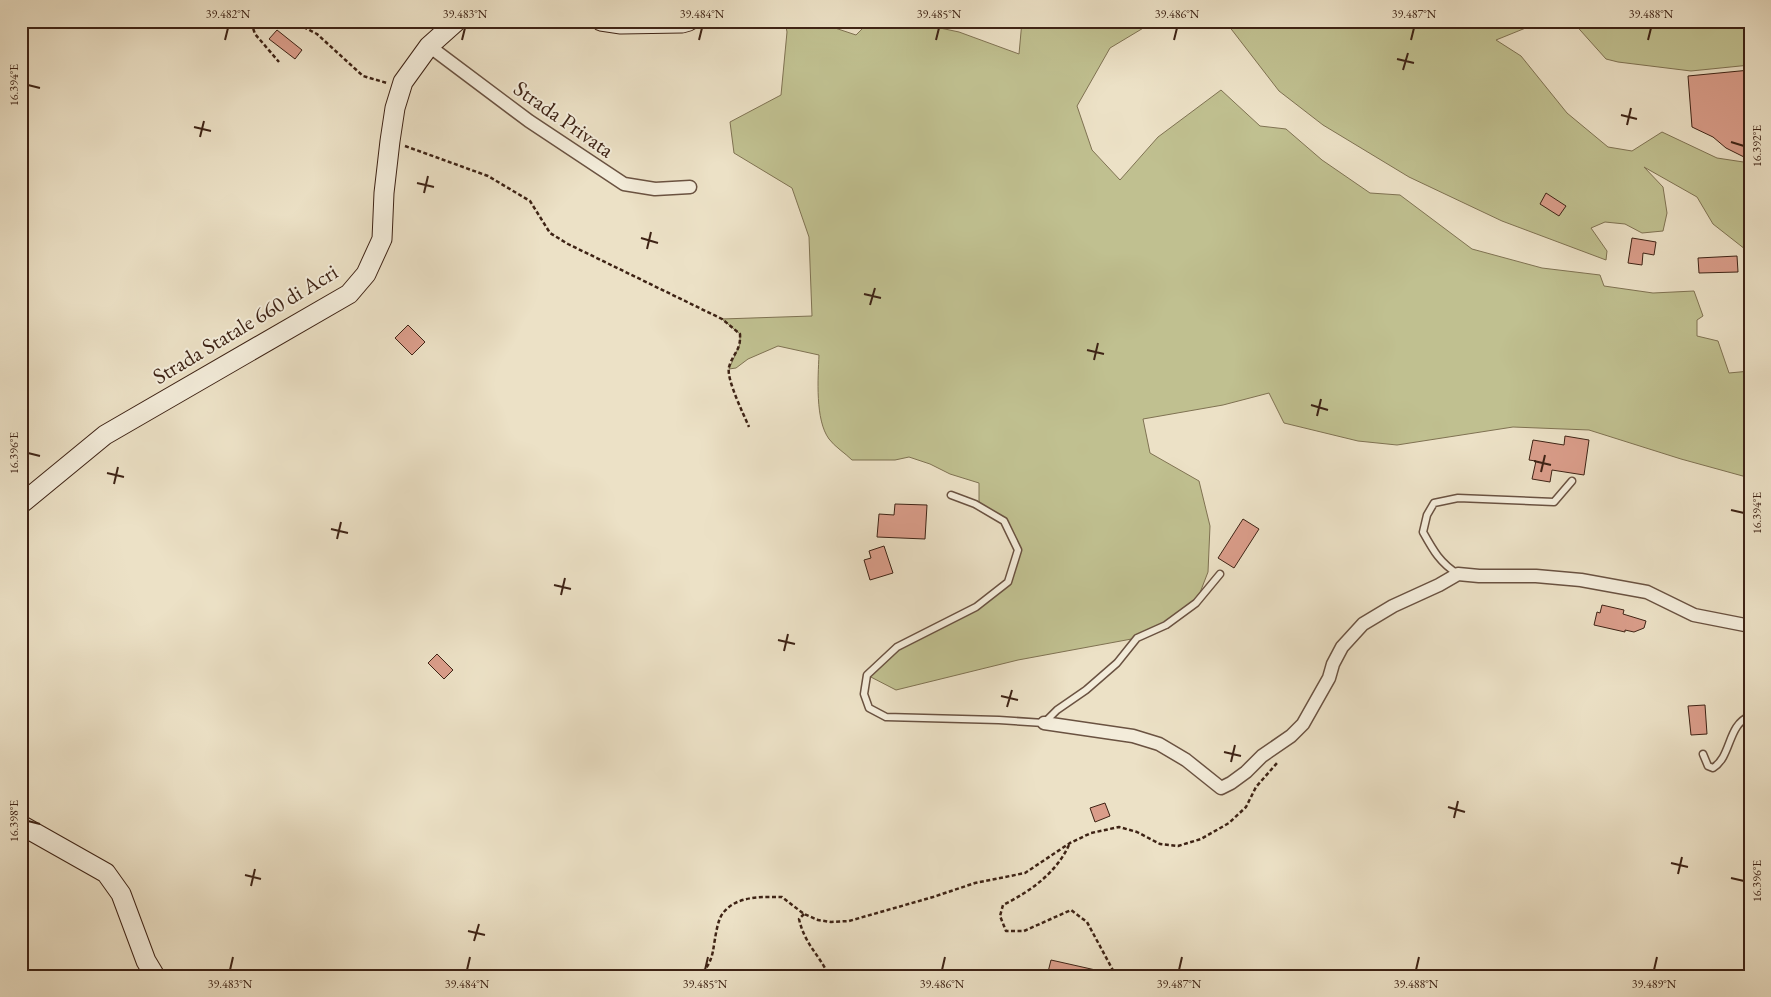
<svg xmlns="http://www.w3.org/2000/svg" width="1771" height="997" viewBox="0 0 1771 997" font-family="'EB Garamond',serif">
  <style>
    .green { fill: #c0c090; stroke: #7f7252 }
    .building { fill: #da9d8a; stroke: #3e2315 }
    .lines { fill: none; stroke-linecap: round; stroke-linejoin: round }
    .lane-casing { stroke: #6a5241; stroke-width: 9 }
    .street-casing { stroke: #6a5241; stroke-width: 15 }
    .secondary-casing { stroke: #3e2315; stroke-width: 21 }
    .path { stroke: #3e2315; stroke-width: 2.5; stroke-dasharray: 4 2.5; stroke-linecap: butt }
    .lane { stroke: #f3ecda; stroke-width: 6 }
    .street { stroke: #f3ecda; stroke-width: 12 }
    .secondary { stroke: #f3ecda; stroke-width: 19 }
    .ticks { fill: none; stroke: #3e2315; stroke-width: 2 }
    .labels { text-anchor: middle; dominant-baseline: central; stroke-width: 4; stroke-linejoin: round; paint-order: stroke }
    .street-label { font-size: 22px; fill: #3e2315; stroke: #f3ecda }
    .neatline { fill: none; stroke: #3e2315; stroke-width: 2 }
    .ticks-label { font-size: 12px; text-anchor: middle; fill: #3e2315 }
  </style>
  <rect width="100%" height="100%" fill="#ece1c6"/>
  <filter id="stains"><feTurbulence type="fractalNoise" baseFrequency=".004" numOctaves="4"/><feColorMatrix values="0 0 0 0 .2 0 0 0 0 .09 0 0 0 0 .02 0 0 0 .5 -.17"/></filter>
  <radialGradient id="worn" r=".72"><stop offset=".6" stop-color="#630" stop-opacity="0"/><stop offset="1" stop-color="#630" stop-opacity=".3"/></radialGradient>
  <path class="green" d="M785 21H824L826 25 856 35 870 21H907L959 32 1019 54 1022 21H1155L1110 48 1077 106 1092 150 1120 180 1158 137 1221 90 1260 126 1286 129 1322 160 1370 193 1400 195 1472 249 1542 268 1600 275 1604 286 1653 293 1694 291 1703 316 1697 320V336L1718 341 1729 373 1750 371V478L1681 459 1589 430 1513 427 1397 445 1358 441 1284 423 1269 393 1223 405 1143 419 1150 453 1199 481 1210 526 1208 572 1196 603 1166 625 1137 638 1018 660 896 690 867 675 897 647 976 607 1008 582 1018 550 1004 521 979 506V483L950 474 930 464 909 457 895 460H852C845 453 835 447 829 439 815 420 818 378 819 355L778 346 748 359 736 368 729 369 740 344V334L722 319 812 316 809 237 792 188 734 153 730 122 781 95 787 32Z
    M1225 21H1543L1496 40 1521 56 1567 113 1608 147 1632 151 1662 132 1717 158 1750 163V253L1713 224 1697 197 1644 167 1663 187 1667 213 1663 231 1642 233 1625 224 1605 222 1591 228 1607 251 1606 260 1502 221 1409 177 1323 125 1279 91Z
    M1572 21H1750V65L1691 71 1618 62 1606 59Z"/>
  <path class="building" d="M277 30 302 50 295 59 269 39Z
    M1750 70V160L1726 148 1713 137 1692 127 1688 76Z
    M1546 193 1566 206 1559 216 1540 204Z
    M1632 238 1656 242 1654 255 1643 253 1642 265 1628 263Z
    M1737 256 1738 272 1699 273 1698 258Z
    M408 325 425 342 412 355 395 338Z
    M1565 436 1589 440 1584 475 1552 470 1550 482 1532 479 1536 461 1529 460 1533 440 1564 445Z
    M895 504 927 505 925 539 877 537 879 514 894 515Z
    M1243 519 1259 529 1234 568 1218 558Z
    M884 546 893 573 870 580 864 560 871 558 869 551Z
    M1602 605 1624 610 1623 614 1646 621 1644 628 1634 632 1625 630V632L1594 625 1597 612 1600 613Z
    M437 654 453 670 444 679 428 663Z
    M1705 705 1707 734 1691 735 1688 706Z
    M1105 803 1110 816 1095 822 1090 808Z
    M1051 960 1100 971V976H1047Z"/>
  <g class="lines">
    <g class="lane-casing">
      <path id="lane" d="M951 495 975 504 1004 521 1018 550 1008 582 976 607 897 647 867 675 864 694 869 708 886 717 999 720 1044 723 1057 710 1086 690 1117 663 1137 638 1166 625 1196 603 1220 574
        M1458 574C1440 563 1433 550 1423 532L1427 515 1434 503 1458 498 1554 502 1572 481
        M1703 754 1708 766 1713 768C1732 756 1727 725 1750 716"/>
    </g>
    <g class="street-casing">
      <path id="street" d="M429 46 529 121 624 184 655 189 690 187
        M1044 723 1133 736 1159 744 1186 760 1221 788 1231 783 1246 772 1262 756 1291 736 1303 724 1329 678 1333 664 1342 647 1363 624 1393 606 1439 585 1458 574 1479 576H1536L1581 580 1647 592 1694 615 1750 626"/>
    </g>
    <g class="secondary-casing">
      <path id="secondary" d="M601 21 621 24 682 23 689 21
        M21 504 105 435 349 294 366 274 382 239 384 193 390 141 395 108 403 82 429 46 457 21
        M21 825 106 873 121 894 146 961 155 976"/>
    </g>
    <path class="path" d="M260 21 252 25 255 34 279 62
      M292 21 317 34 363 76 387 83
      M405 146 488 176 530 201 550 233 568 244 722 319 740 334C741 351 733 353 729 367 726 379 744 415 749 427
      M1069 845C1056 873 1031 891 1003 905L1000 916 1006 931H1024L1071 910 1087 922 1116 976
      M804 914 799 919C805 945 819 954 829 976
      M697 976C707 970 711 961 713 951 715 940 717 920 723 913 737 895 763 897 782 897L804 914 818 920 831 922 849 921 933 897 975 883 1025 873 1070 843 1091 833 1119 827 1137 832 1160 844 1178 846 1201 839 1229 823 1246 807 1256 787 1277 763"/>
    <use href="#lane" class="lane"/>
    <use href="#street" class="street"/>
    <use href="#secondary" class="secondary"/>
  </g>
  <path class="ticks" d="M225 40 228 28M462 40 465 28M699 40 702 28M936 40 939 28M1174 40 1177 28M1411 40 1414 28M1648 40 1651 28M1397 59 1414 63M1403 70 1408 53M28 85 40 88M1621 115 1637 119M1627 125 1631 108M194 127 211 131M200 137 204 121M1731 142 1744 146M417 183 434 187M424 193 428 176M641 238 658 243M647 249 651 232M864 294 881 298M870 305 875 288M1087 350 1104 354M1094 360 1098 343M1311 405 1328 410M1317 416 1321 399M28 453 40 456M1534 461 1551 465M1541 472 1545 455M107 473 124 477M114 484 118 467M1731 510 1744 513M331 529 348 533M337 539 341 522M554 585 571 589M561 595 565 578M778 640 795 644M784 651 788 634M1001 696 1018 700M1007 707 1012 690M1224 752 1241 756M1231 762 1235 745M1448 807 1465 812M1454 818 1458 801M28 821 40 824M1671 863 1688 867M1678 874 1682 857M245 875 261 879M1731 878 1744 881M251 886 255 869M468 931 485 935M474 941 479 924M230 970 233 957M467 970 470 957M705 970 708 957M942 970 945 957M1179 970 1182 957M1416 970 1419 957M1654 970 1657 957"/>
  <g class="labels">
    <g class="street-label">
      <text transform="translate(564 119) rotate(35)">Strada Privata</text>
      <text transform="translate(245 324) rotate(-31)">Strada Statale 660 di Acri</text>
    </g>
  </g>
  <rect width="1771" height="997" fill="none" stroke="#ece1c6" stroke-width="55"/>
  <rect x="28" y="28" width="1716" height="942" class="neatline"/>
  <g class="ticks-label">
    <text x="228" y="18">39.482°N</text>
    <text x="465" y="18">39.483°N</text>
    <text x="702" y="18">39.484°N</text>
    <text x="939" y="18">39.485°N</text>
    <text x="1177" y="18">39.486°N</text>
    <text x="1414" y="18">39.487°N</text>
    <text x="1651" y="18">39.488°N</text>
    <text transform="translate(14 85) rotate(-90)" y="4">16.394°E</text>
    <text transform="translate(1757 146) rotate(-90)" y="4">16.392°E</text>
    <text transform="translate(14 453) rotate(-90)" y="4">16.396°E</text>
    <text transform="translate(1757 513) rotate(-90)" y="4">16.394°E</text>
    <text transform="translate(14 821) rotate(-90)" y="4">16.398°E</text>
    <text transform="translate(1757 881) rotate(-90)" y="4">16.396°E</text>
    <text x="230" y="988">39.483°N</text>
    <text x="467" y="988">39.484°N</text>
    <text x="705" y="988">39.485°N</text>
    <text x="942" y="988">39.486°N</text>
    <text x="1179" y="988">39.487°N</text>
    <text x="1416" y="988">39.488°N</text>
    <text x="1654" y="988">39.489°N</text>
  </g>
  <rect width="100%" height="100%" filter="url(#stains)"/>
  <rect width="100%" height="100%" fill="url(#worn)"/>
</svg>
